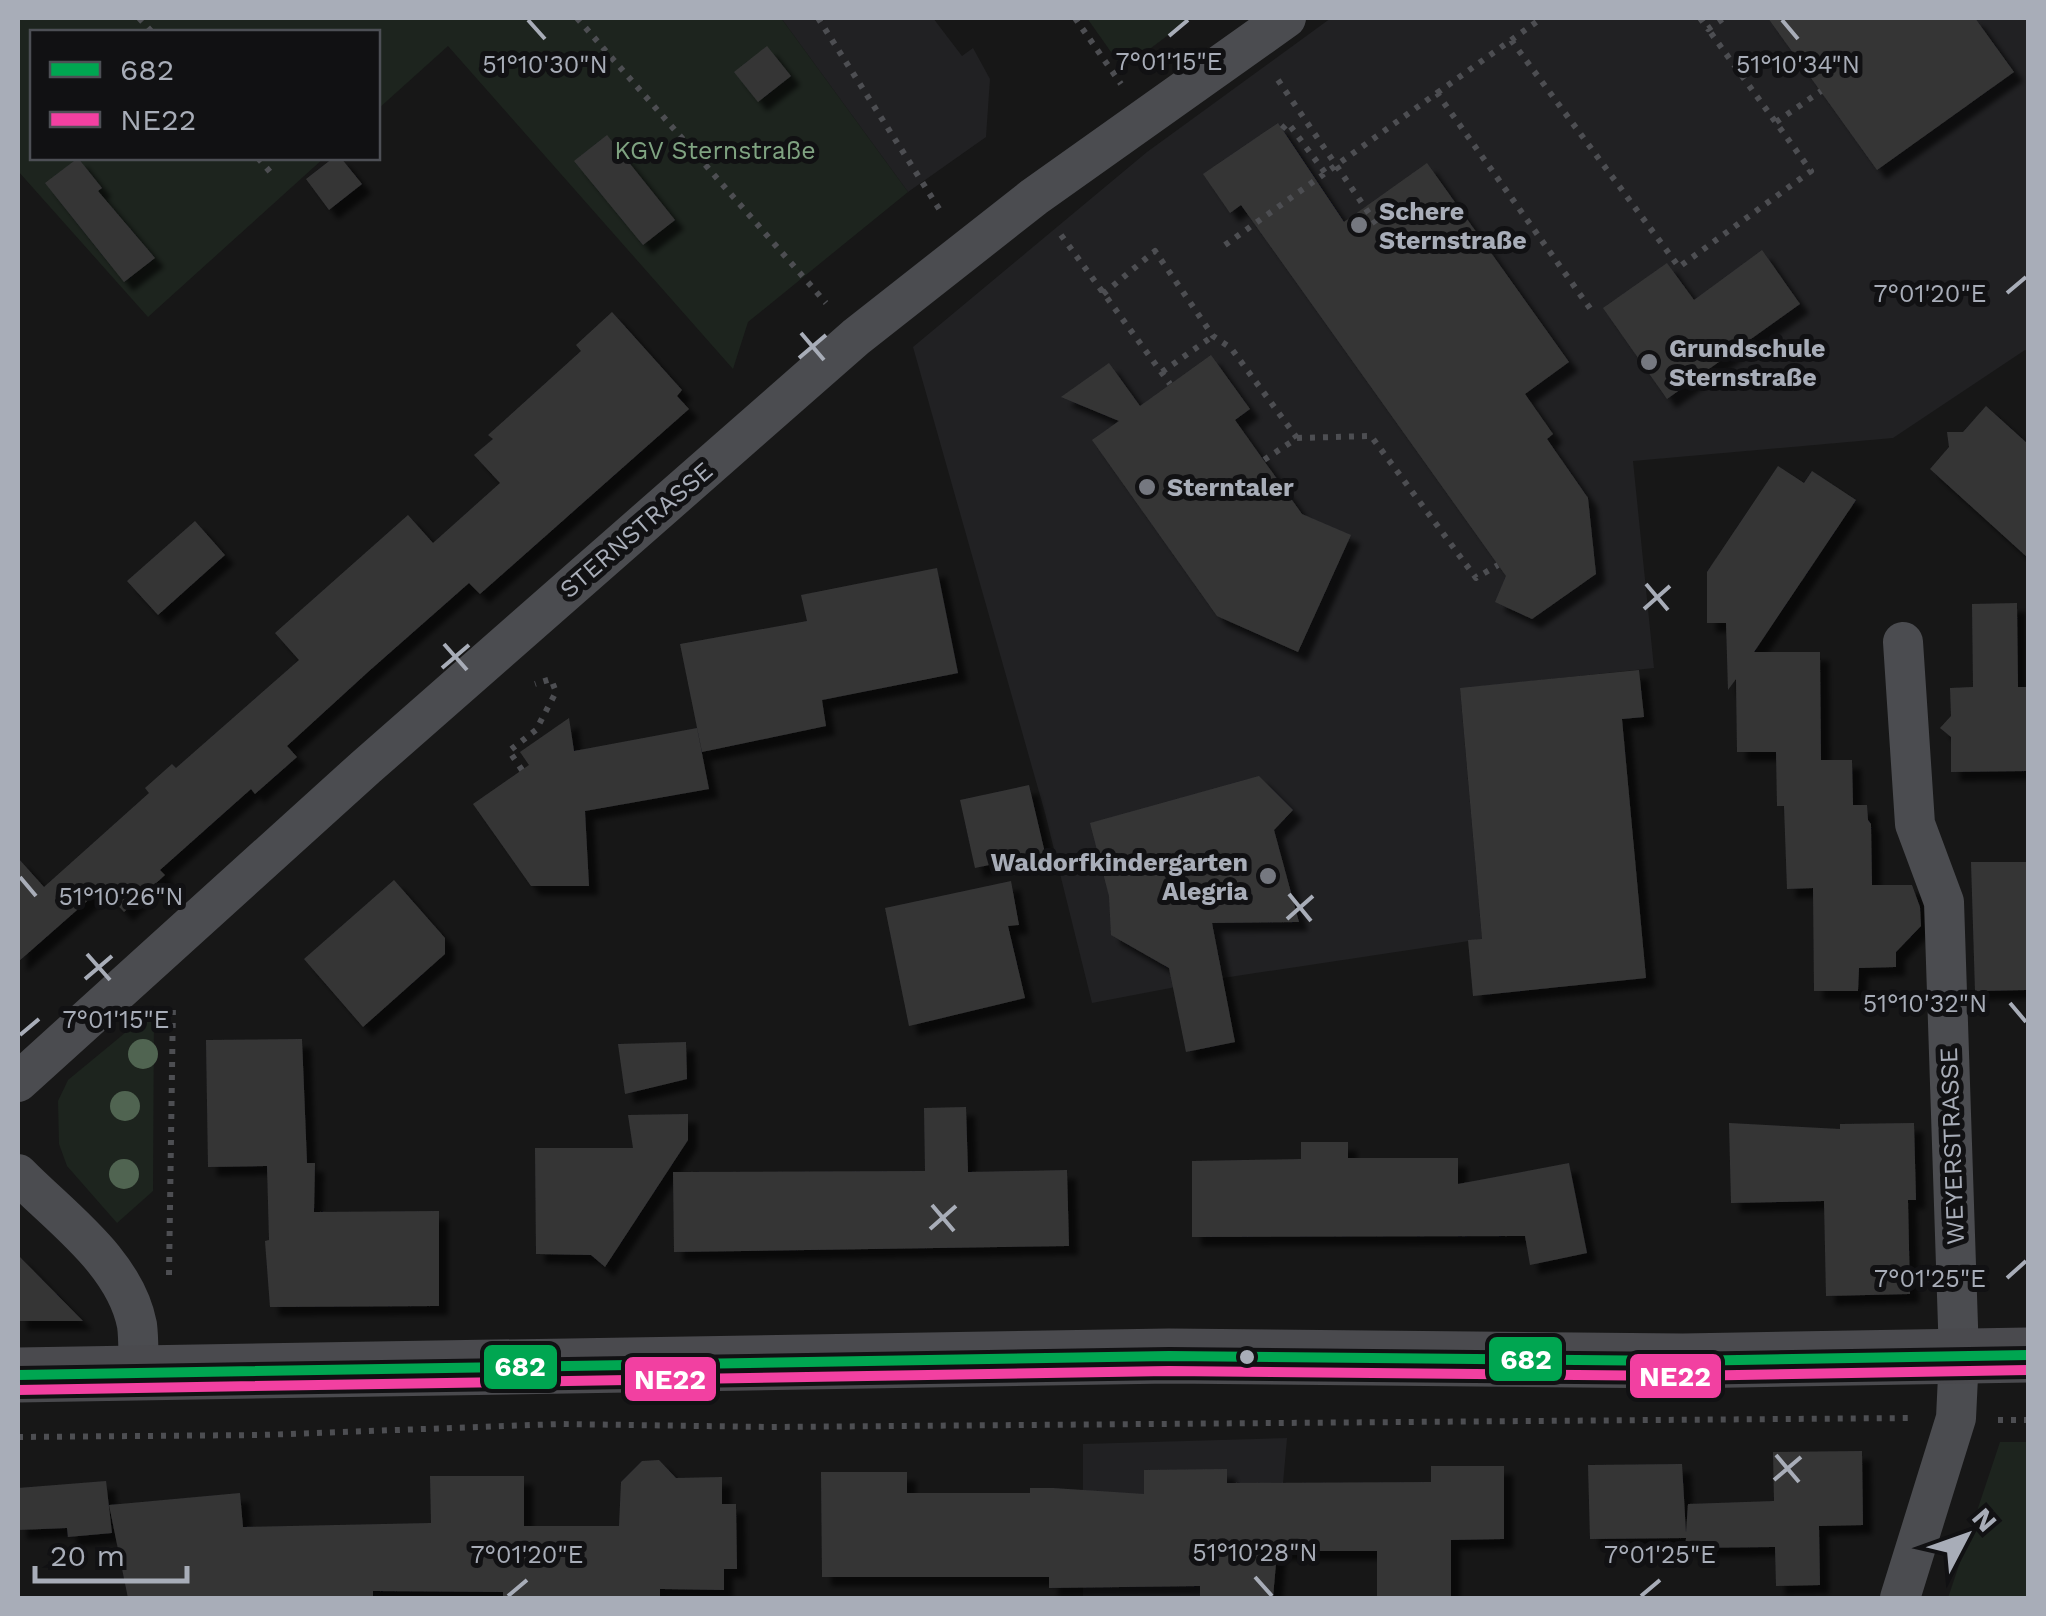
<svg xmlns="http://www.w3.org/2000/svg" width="2046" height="1616" viewBox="0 0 2046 1616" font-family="'Work Sans',sans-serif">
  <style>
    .built { fill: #212123 }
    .green { fill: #1d241e }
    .building { fill: #353536; filter: url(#shadow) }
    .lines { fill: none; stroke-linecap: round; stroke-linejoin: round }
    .path { stroke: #4d4e52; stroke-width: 6; stroke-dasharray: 5 8; stroke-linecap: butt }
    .street { stroke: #4b4c50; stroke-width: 40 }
    .secondary { stroke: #4a4a4e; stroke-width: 55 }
    .bus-1-casing { stroke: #111113; stroke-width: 18 }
    .bus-2-casing { stroke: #111113; stroke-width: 18 }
    .bus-1 { stroke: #00a651; stroke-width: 10 }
    .bus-2 { stroke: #f240a1; stroke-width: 10 }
    .tree { fill: #506451 }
    .ticks { fill: none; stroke: #a8adb8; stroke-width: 4 }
    .poi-dot { fill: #757880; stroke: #111113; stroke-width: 4 }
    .bus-dot { fill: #a8adb8; stroke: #111113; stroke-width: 4 }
    .labels { text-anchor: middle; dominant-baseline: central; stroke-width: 10; stroke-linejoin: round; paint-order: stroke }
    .park-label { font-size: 25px; fill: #7fa381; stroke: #111113 }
    .poi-label { font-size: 25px; font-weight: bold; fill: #a8adb8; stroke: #111113; text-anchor: start }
    .street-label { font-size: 25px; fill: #a8adb8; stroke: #111113 }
    .ticks-label { font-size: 25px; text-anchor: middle; fill: #a8adb8; stroke: #111113; stroke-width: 10; stroke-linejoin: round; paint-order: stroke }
    .line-badge { stroke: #111113; stroke-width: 4 }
    .badge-label { font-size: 28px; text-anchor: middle; font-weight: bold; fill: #fff }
  </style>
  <defs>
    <filter id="shadow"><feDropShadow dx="9" dy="9" stdDeviation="2.5" flood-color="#0009"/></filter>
  </defs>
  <rect width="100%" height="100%" fill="#171717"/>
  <path class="built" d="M781 18H933L962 56 973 48 990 79 986 137 908 192Z
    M1331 18H2028V352L2025 350 1893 438 1633 461 1654 668 1460 689 1482 939 1223 978 1092 1003 1045 813 913 347 1147 152Z
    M1287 1438 1273 1598H1083V1444Z"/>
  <path class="green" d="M18 18H781L908 192 748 322 733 369 448 46 378 109V32H32V158H324L148 317 18 171Z
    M1087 18H1191L1123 69Z
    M154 1009 153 1191 117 1223 67 1166 59 1144 58 1101 68 1080Z
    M2000 1442H2028V1598H1948Z"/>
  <path class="building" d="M1768 18H1975L2014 72 1877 170Z
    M767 46 791 76 758 102 734 72Z
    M1278 123 1344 222 1427 163 1569 362 1525 394 1553 434 1547 439 1588 498 1596 574 1532 619 1495 602 1506 576 1241 205 1230 213 1203 174Z
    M607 135 675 220 643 245 574 161Z
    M78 158 102 188 98 191 155 258 124 282 45 183Z
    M333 158H341L362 184 329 210 306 179Z
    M1762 250 1800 304 1667 399 1603 308 1667 263 1694 300Z
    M612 312 682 390 677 396 689 409 480 594 469 583 368 672 287 746 297 757 255 794 251 789 160 870 165 875 124 912 102 888 18 962V858L44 887 149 793 145 788 172 764 176 768 299 660 275 633 408 515 433 543 500 483 474 455 493 439 488 435 581 351 576 345Z
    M1211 355 1250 409 1235 420 1302 514 1351 535 1298 652 1217 616 1092 440 1119 421 1061 397 1109 363 1140 406Z
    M1986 406 2028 444V558L1930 469 1949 447 1947 432H1963Z
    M1778 466 1804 483 1812 471 1856 500 1754 652H1820L1821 760H1852L1853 805H1867L1868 820 1871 824 1872 885H1912L1920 907 1921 926 1896 952V967L1859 968 1858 991H1814L1813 888 1787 889 1784 806H1777L1776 752H1737L1736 679 1728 690 1726 623H1707V572Z
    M195 521 225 555 158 615 127 581Z
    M937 568 958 673 822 700 826 726 702 752 680 644 807 621 801 595Z
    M2017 603 2018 687H2028V771L1951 772V737L1940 728 1951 716 1950 688 1973 687 1972 604Z
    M1639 670 1644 717 1622 719 1646 978 1473 996 1468 940 1482 939 1460 688Z
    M569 718 574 751 697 728 709 789 585 811 589 886H531L473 804 529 765 520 752Z
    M1259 776 1293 810 1274 830 1299 922 1212 923 1235 1042 1186 1052 1169 968 1111 935 1109 896 1090 823Z
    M1029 785 1045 853 975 868 960 800Z
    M1971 862H2028V990L1975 991Z
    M394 880 445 938V954L363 1027 304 959Z
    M1011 881 1019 925 1008 926 1025 998 909 1026 885 908Z
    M302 1039 307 1163H315L314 1212 439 1211V1306L270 1307 265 1241 269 1240 267 1166 208 1167 206 1040Z
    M686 1042 687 1079 625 1094 618 1044Z
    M966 1107 968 1172 1067 1170 1069 1246 674 1252 673 1172 925 1171 924 1108Z
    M688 1114V1140L605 1267 591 1255 536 1254 535 1148H633L628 1115Z
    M1729 1123 1840 1129V1124L1914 1123 1916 1200H1908L1910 1294 1826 1296 1824 1201 1731 1203Z
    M1301 1142H1348V1158H1458V1184L1569 1163 1587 1253 1530 1265 1525 1236 1192 1237V1161L1301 1159Z
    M18 1255 83 1321H18Z
    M1862 1451 1863 1525 1819 1526 1820 1585 1776 1586 1775 1547 1685 1548 1686 1538 1590 1539 1588 1465 1682 1464 1686 1533 1688 1504 1774 1501 1773 1452Z
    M659 1460 676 1478 722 1477V1504H736L737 1569H724V1590L660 1589V1598H503V1592L373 1591V1598H128L109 1505 240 1493 243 1527 431 1523 430 1476H524V1526H619L621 1482 642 1461Z
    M1431 1466H1504V1539L1451 1540V1598H1377V1551H1277L1273 1598H1200V1586L1049 1588V1577H822L821 1472H907V1493H1030V1488H1053L1144 1494V1470L1227 1469V1483L1431 1482Z
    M106 1481 112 1533 68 1537 67 1528 18 1530V1488Z"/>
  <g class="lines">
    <path class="path" d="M139 18 152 32
      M577 18 826 303
      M818 18 943 215
      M1075 18 1121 84
      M1700 18 1708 29 1724 18
      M1511 40 1679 267 1811 171 1708 29
      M1278 80 1383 234
      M1437 93 1542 18
      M1776 122 1821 91
      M1282 129 1288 123 1326 174
      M258 158 271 173
      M1061 235 1170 384
      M1225 245 1437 93 1594 314
      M1103 294 1155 251 1213 336 1231 348 1297 438 1264 460
      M1162 372 1213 336
      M1297 438 1371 436 1476 578 1498 565
      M522 770 509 751 536 730 556 692 551 679 535 684
      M169 1275 173 1003
      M1998 1420H2028
      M18 1437 261 1435 560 1424 771 1427 1911 1418"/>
    <path class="street" d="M18 1082 366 767 856 337 1034 197 1286 18
      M18 1174C60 1217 125 1262 137 1325 139 1340 138 1357 139 1372
      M1900 1598 1956 1418 1959 1356 1944 902 1915 824 1903 642"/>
    <path class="secondary" d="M18 1375 1169 1356 1683 1361 2028 1355"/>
    <g class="bus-1-casing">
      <path id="bus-1" d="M18 1375 1169 1356 1683 1361 2028 1355"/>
    </g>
    <g class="bus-2-casing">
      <path id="bus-2" d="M18 1390 1169 1371 1683 1376 2028 1370"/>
    </g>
    <use href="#bus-1" class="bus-1"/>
    <use href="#bus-2" class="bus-2"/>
  </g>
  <g class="tree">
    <circle cx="143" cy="1054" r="15"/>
    <circle cx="125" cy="1106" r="15"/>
    <circle cx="124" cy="1174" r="15"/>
  </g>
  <path class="ticks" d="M528 20 545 39M1782 20 1798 39M1169 36 1188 20M2007 293 2026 277M801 333 824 360M799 358 826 335M1646 584 1668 610M1644 609 1670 586M444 644 467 670M442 668 469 645M20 877 36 896M1289 894 1311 921M1287 919 1313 896M87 954 110 980M85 979 112 956M2010 1003 2026 1022M20 1035 39 1019M932 1205 954 1231M930 1229 956 1206M2007 1278 2026 1261M1776 1455 1799 1482M1774 1480 1801 1457M1255 1577 1272 1596M508 1596 527 1580M1641 1596 1660 1580"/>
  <g class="poi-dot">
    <circle cx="1359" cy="225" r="10"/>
    <circle cx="1649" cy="362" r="10"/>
    <circle cx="1147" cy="487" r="10"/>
    <circle cx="1268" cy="876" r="10"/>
  </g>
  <circle class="bus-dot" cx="1247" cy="1357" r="9"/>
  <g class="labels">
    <g class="park-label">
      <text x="715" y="150">KGV Sternstraße</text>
    </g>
    <g class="poi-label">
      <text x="1379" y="211">Schere<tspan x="1379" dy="29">Sternstraße</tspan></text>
      <text x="1669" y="348">Grundschule<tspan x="1669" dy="29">Sternstraße</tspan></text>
      <text x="1167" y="487">Sterntaler</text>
      <text x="1248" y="862" text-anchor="end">Waldorfkindergarten<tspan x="1248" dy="29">Alegria</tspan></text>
    </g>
    <g class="street-label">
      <text transform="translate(636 530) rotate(-41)">STERNSTRASSE</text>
      <text transform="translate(1952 1146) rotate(-92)">WEYERSTRASSE</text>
    </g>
  </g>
  <g class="ticks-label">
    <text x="1169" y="70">7°01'15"E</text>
    <text x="545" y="73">51°10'30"N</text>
    <text x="1798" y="73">51°10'34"N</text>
    <text x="1930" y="302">7°01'20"E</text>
    <text x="121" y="905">51°10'26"N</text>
    <text x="1925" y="1012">51°10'32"N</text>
    <text x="116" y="1028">7°01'15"E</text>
    <text x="1930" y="1287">7°01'25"E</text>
    <text x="1255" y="1561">51°10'28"N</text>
    <text x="527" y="1563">7°01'20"E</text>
    <text x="1660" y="1563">7°01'25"E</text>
  </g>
  <g class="line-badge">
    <rect x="1487" y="1335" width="77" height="48" rx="10" fill="#00a651"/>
    <rect x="482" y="1343" width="77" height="48" rx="10" fill="#00a651"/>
    <rect x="1628" y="1352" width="95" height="48" rx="10" fill="#f240a1"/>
    <rect x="623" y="1355" width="95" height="48" rx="10" fill="#f240a1"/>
  </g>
  <g class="badge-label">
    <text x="1526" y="1369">682</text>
    <text x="520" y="1376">682</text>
    <text x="1675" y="1386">NE22</text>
    <text x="670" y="1389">NE22</text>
  </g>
  <rect width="2046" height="1616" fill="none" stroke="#a8adb8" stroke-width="40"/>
  <rect x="30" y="30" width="350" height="130" fill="#111113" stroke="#4d4f55" stroke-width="2.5"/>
  <rect x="50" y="62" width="50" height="15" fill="#00a651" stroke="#4d4f55" stroke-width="2.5"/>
  <text x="120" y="80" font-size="30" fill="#a8adb8">682</text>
  <rect x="50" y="112" width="50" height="15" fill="#f240a1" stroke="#4d4f55" stroke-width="2.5"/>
  <text x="120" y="130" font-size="30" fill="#a8adb8">NE22</text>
  <g transform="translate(1966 1536) rotate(49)" stroke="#111113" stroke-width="8" paint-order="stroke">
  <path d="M0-8L18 38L0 25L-18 38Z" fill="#a8adb8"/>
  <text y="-15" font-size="28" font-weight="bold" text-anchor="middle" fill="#a8adb8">N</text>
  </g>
  <path d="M35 1566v15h152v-15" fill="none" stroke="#a8adb8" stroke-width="5"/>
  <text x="50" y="1566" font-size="30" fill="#a8adb8" stroke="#111113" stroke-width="8" paint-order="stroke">20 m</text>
</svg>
